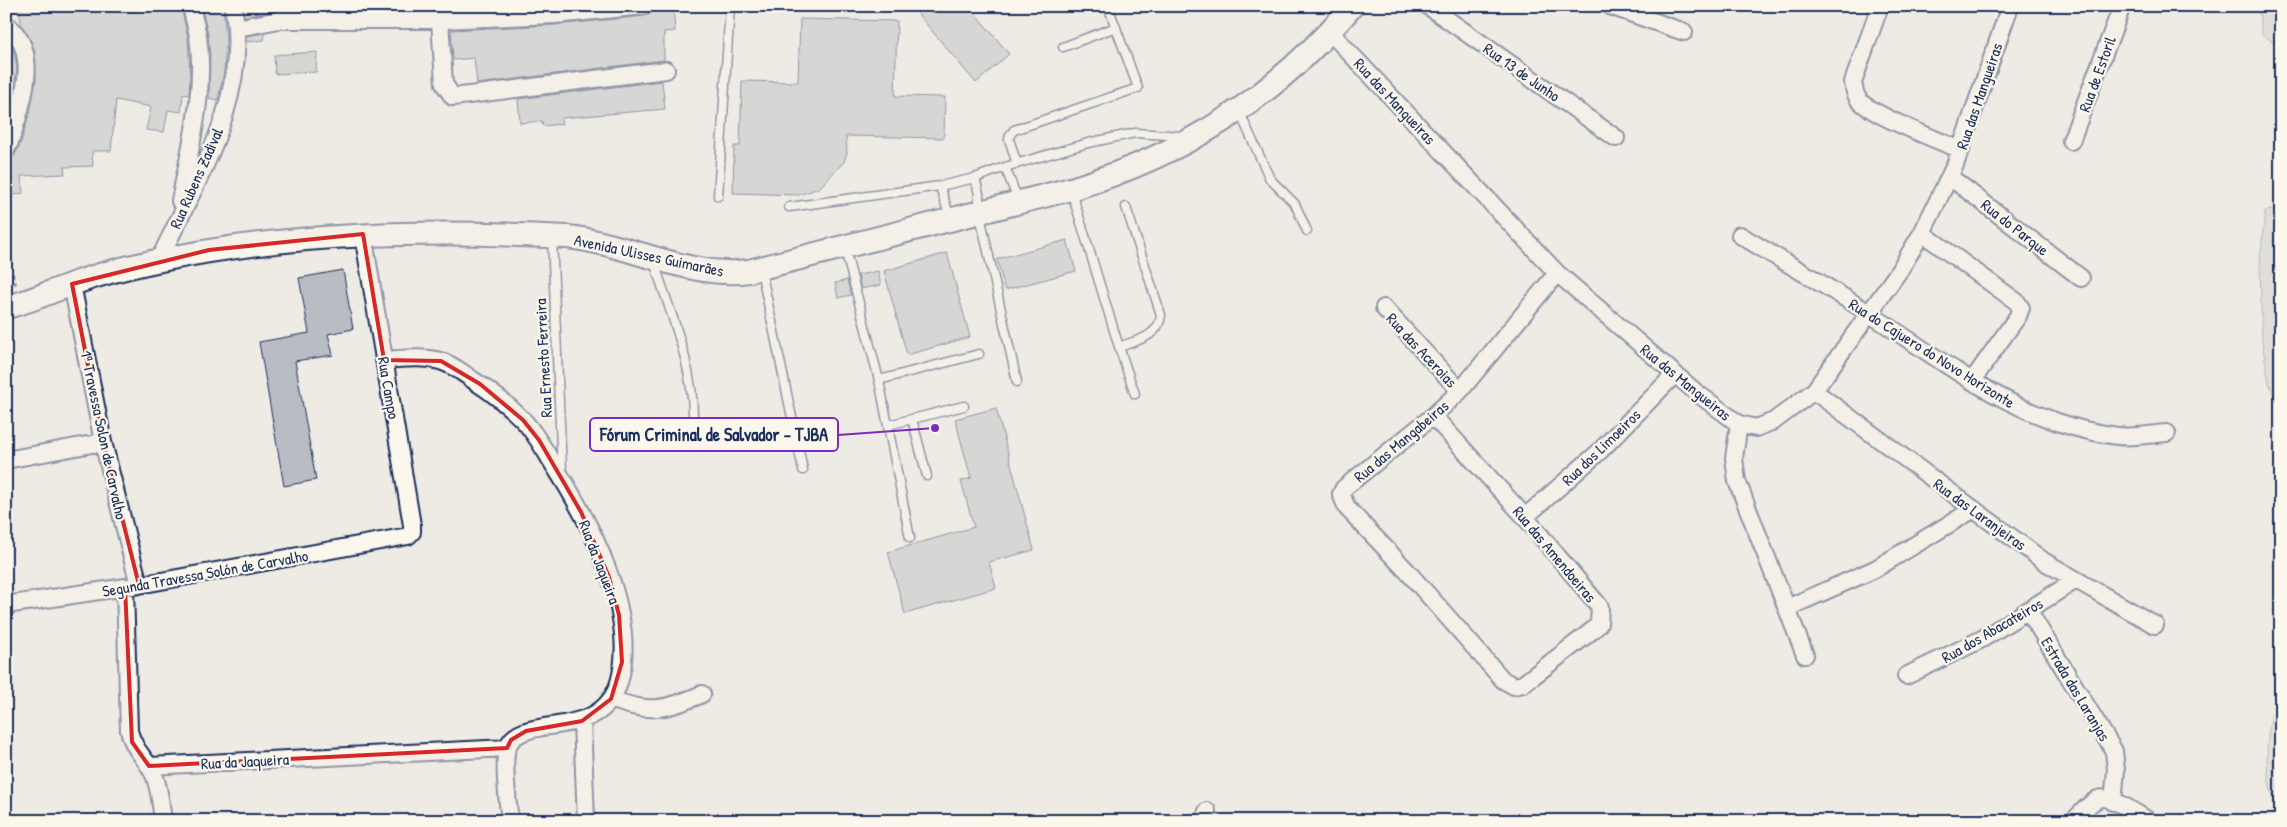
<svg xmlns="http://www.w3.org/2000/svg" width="2287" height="827" viewBox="0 0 2287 827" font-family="'Patrick Hand',sans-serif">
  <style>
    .green { fill: #cecfcf; stroke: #747f96 }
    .building { fill: #b9bcc3; stroke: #1b2f5e }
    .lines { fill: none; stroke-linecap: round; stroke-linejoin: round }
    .lane-casing { stroke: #1b2f5e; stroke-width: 11 }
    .street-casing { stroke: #1b2f5e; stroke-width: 20 }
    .secondary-casing { stroke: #1b2f5e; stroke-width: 26 }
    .path { stroke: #1b2f5e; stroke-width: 3; stroke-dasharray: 4 4; stroke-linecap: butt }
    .lane { stroke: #fbf7ec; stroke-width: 8 }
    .street { stroke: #fbf7ec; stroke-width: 16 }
    .secondary { stroke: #fbf7ec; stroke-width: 22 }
    .marked { fill: none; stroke: #d62828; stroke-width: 4; stroke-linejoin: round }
    .labels { text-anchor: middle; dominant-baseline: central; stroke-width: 4.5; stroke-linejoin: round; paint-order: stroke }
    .street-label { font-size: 16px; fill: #1b2f5e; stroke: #fbf7ec }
    .leader { fill: none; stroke: #7b2cbf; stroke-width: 2 }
    .callout-dot { fill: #7b2cbf; stroke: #fbf7ec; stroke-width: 2 }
    .callout { fill: #fbf7ec; stroke: #7b2cbf; stroke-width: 2 }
    .callout-label { font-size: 18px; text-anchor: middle; font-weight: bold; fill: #1b2f5e }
  </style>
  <rect width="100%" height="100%" fill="#eeebe4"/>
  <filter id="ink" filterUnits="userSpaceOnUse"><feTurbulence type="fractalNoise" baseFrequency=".02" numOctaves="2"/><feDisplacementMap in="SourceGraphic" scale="10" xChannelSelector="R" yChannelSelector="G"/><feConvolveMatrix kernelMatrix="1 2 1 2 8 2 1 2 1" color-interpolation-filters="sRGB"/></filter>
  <g filter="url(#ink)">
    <path class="green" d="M2258 6H2281V48L2262 34Z
      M2281 209V412L2269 383 2262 342 2260 261 2265 211Z
      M2281 693V816C2265 789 2265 753 2270 723 2271 713 2277 703 2281 693Z"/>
    <path class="building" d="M18 6H35L36 9 45 6H181L188 38 190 77 189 95 183 94 181 112 168 110 164 132 146 130 151 107 116 100 111 151H92L93 166 64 167 65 174 21 176 23 193 6 197V160L15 155 21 142 31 107 36 80 35 52 30 39 22 26Z
      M201 6H223L226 40 224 72 218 100 209 98 210 56 208 34Z
      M243 6H267V12L244 16Z
      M441 6H526L441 10Z
      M673 6 675 31 664 32V60L477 84 474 58 453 60 451 30 555 25 645 16 650 14 654 8Z
      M911 6H969L1009 54 976 83Z
      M800 19 897 21 895 96 945 97 944 138 846 136 847 152 844 162 819 188 799 195 733 193 734 146H740L742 81 798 82Z
      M265 33 264 40 246 42V36Z
      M6 38 13 48 17 67 14 90 6 121Z
      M317 52 316 72 275 74 274 55Z
      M662 81 665 109 561 118 562 124 543 126 542 121 520 123 518 99Z
      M1067 240 1076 271 1005 290 997 259Z
      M947 253 970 337 907 355 884 271Z
      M343 270 353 329 328 334 333 355 295 361 316 480 284 486 259 342 309 333 299 278Z
      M878 271 881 285 861 289 858 275Z
      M847 280 851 295 838 298 835 283Z
      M996 408 1034 550 989 562 996 588 905 614 888 552 974 527 961 481 971 478 955 419Z"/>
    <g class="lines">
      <g class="lane-casing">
        <path id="lane" d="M1063 47 1116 27
          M1240 113 1270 179 1295 204 1307 231
          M1017 164 1009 139 1010 135 1014 130 1138 88 1108 6
          M1005 167 1018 200
          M975 178 979 194V211L1017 382
          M940 186 950 218
          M1071 190 1119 347 1135 394
          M718 196 730 6
          M789 207 940 186 975 178 1005 167 1088 143 1135 133 1184 136
          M552 238 562 471
          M845 249 879 380 910 538
          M654 262C670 313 694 366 693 419
          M761 270 803 470
          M1119 347C1137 340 1159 337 1161 315L1126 207
          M879 380 979 354
          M912 419 927 476
          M888 425 964 406"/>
      </g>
      <g class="street-casing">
        <path id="street" d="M1428 6 1616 138
          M1610 6 1684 32
          M1880 6 1853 82C1854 89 1855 95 1859 100 1871 115 1940 141 1961 150
          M279 20 301 6
          M440 20 444 84 453 97 666 70
          M6 24C36 47 27 85 18 117 14 128 12 140 6 150
          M237 28 279 20H440L555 15 644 6
          M1330 32 1557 273 1697 393 1739 424 1756 428 1774 421 1814 391 1899 271 1922 233 1955 165 2010 6
          M2071 141 2122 6
          M1950 177 2081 278
          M180 201C190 148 206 91 198 36 196 26 193 16 191 6
          M1922 233 2017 302 2021 308 2018 316 1972 381
          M1740 235C1784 262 1829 287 1873 316 1950 366 2023 425 2118 436 2133 438 2151 434 2167 433
          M159 260C196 181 251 97 233 6
          M72 284 103 442 139 585
          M1384 308 1460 391
          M384 360C402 359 422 356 440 361 452 364 463 373 473 380 490 391 508 405 523 420 536 434 545 451 555 467 590 522 637 611 620 679 603 745 522 711 508 746 502 759 508 805 510 821
          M1814 391 2045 562 2155 625
          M1433 416 1525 517 1600 607 1599 624 1593 630 1523 684 1514 686 1503 680 1407 571 1347 508 1341 494 1344 488 1433 416 1460 391 1557 273
          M1739 424 1734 458 1737 481 1805 655
          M6 460 103 442
          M1525 517 1600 451 1675 374
          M125 587 129 731C135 753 146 757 154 775 160 789 161 806 163 821
          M6 605 139 585 408 536 412 532V525L363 234
          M1787 608 1875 569 1974 509
          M2028 610 2114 751 2116 770 2113 802
          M1906 676 1982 639 2076 580
          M611 699C648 714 666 710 702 694
          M582 721 586 821
          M149 766 507 748
          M1205 821 1207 811
          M2073 821C2081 814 2089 803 2098 799 2109 794 2139 815 2149 821"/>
      </g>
      <g class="secondary-casing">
        <path id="secondary" d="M6 307C29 302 49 292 70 285 99 274 131 266 161 260 295 232 431 230 567 237 627 243 689 279 749 271L1071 189C1187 153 1273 99 1352 6"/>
      </g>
      <path class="path" d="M6 250 16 286"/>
      <use href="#lane" class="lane"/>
      <use href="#street" class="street"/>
      <use href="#secondary" class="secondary"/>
    </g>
  </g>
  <path d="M0 0H2287V827H0ZM363 234 384 360 441 361 480 384 523 420 539 440 581 512 609 577 619 615 622 662 611 699 582 721 526 731 511 740 507 748 149 766 132 742 125 587 139 585 103 442 72 284 209 250Z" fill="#eeebe4" fill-opacity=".55" fill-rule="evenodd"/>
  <path class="marked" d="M363 234 384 360 441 361 480 384 523 420 539 440 581 512 609 577 619 615 622 662 611 699 582 721 526 731 511 740 507 748 149 766 132 742 125 587 139 585 103 442 72 284 209 250Z"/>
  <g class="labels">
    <g class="street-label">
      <text transform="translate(1522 72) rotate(35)">Rua 13 de Junho</text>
      <text transform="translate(2097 74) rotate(-70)">Rua de Estoril</text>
      <text transform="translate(1979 96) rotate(-71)">Rua das Mangueiras</text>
      <text transform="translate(1395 101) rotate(47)">Rua das Mangueiras</text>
      <text transform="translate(196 178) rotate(-66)">Rua Rubens Zadival</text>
      <text transform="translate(2015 227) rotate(38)">Rua do Parque</text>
      <text transform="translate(649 255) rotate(12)">Avenida Ulisses Guimarães</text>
      <text transform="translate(1422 350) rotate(47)">Rua das Aceroias</text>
      <text transform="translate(1932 353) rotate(32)">Rua do Cajuero do Novo Horizonte</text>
      <text transform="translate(543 358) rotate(-93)">Rua Ernesto Ferreira</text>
      <text transform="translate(1686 382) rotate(39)">Rua das Mangueiras</text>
      <text transform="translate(389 388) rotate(80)">Rua Campo</text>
      <text transform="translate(104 435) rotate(78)">1ª Travessa Solon de Carvalho</text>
      <text transform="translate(1401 441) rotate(-40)">Rua das Mangabeiras</text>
      <text transform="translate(1601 447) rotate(-44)">Rua dos Limoeiros</text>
      <text transform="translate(1980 514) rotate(36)">Rua das Laranjeiras</text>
      <text transform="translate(1555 554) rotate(50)">Rua das Amendoeiras</text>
      <text transform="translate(600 562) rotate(69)">Rua da Jaqueira</text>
      <text transform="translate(205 573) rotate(-10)">Segunda Travessa Solón de Carvalho</text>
      <text transform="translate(1992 630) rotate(-30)">Rua dos Abacateiros</text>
      <text transform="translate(2076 689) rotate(59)">Estrada das Laranjas</text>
      <text transform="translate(245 761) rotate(-3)">Rua da Jaqueira</text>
    </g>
  </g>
  <path class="leader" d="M935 428L838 435"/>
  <circle class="callout-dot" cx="935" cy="428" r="5"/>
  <rect class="callout" x="590" y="418" width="248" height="33" rx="5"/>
  <g class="callout-label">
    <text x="714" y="441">Fórum Criminal de Salvador - TJBA</text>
  </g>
  <rect width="2287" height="827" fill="none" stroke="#fbf7ec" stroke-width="25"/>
  <rect x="12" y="12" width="2262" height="802" fill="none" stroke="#1b2f5e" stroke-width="2" filter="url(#ink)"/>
</svg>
